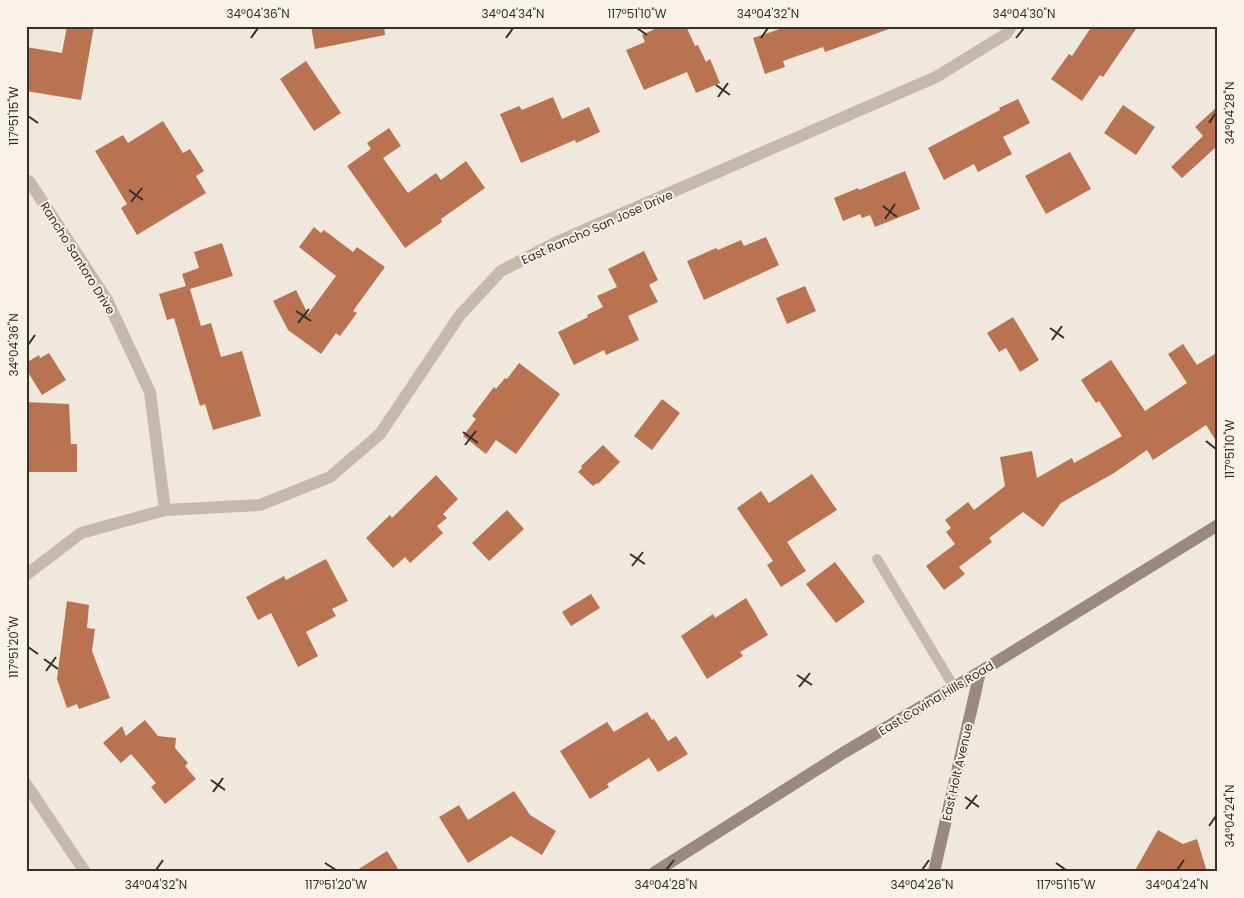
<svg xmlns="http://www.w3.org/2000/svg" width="1244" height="898" viewBox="0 0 1244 898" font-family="Poppins,sans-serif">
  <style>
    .building { fill: #ba7351 }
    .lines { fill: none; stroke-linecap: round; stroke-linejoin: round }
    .lane { stroke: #c7b9aa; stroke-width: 10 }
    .street { stroke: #c7b9aa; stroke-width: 12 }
    .secondary { stroke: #9a897c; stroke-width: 12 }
    .ticks { fill: none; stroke: #352e29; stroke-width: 2 }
    .labels { text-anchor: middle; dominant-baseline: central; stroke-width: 4; stroke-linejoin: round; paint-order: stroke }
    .street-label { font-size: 12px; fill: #352e29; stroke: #f8f2e9 }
    .neatline { fill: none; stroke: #352e29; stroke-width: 2 }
    .ticks-label { font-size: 12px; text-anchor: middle; fill: #352e29 }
  </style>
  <rect width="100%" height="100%" fill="#f0e8dd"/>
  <path class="building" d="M67 26H94L81 100 26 91V47L62 53Z
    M311 26H384L385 35 315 49Z
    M661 26H686L695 46 698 45 706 62 710 59 720 83 696 93 687 72 644 90 626 50 645 42 642 35Z
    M788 26H889V29L825 52 823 47 783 61 785 67 765 74 753 38Z
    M1092 26H1138L1103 77 1100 75 1082 101 1051 79 1069 54 1072 56Z
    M306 61 341 113 314 131 280 79Z
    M553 97 562 119 589 107 600 132 576 143 575 140 521 163 500 114 519 106 522 110Z
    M1018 99 1030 123 1003 137 1012 154 978 172 974 164 944 180 928 148 1000 110 999 108Z
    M1123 105 1155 127 1136 155 1104 133Z
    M1218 106V151L1215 148 1182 178 1171 167 1203 136 1195 127Z
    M163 121 183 153 190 149 204 171 196 176 206 193 137 235 121 208 127 204 95 151 123 135 128 143Z
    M389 128 401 146 383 158 408 193 436 173 441 180 466 161 485 188 441 219 442 222 405 248 347 166 371 149 367 143Z
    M1070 152 1091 189 1046 214 1025 176Z
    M905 171 920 209 875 227 870 215 862 218 860 214 843 221 834 198 858 188 859 190Z
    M314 227 321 233 324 230 353 252 357 247 385 267 353 311 357 313 340 336 336 333 321 354 288 330 273 301 296 290 308 314 336 276 299 247Z
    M766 237 779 265 704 300 687 261 716 248 718 250 741 240 744 246Z
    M222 243 233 276 190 289 201 326 211 323 221 357 242 351 261 416 213 430 205 404 200 406 174 318 167 320 159 294 186 286 182 274 199 268 194 252Z
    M644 251 658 280 649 285 658 302 628 316 639 340 606 355 604 350 574 365 558 332 588 317 587 315 603 307 597 296 617 287 608 269Z
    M805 286 816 311 787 324 776 298Z
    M1013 317 1039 360 1020 372 1006 348 999 352 987 333Z
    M1183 344 1197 365 1218 352V444L1206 425 1153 460 1147 450 1114 473 1061 503 1043 527 1023 512 989 538 992 542 959 567 965 574 944 590 926 566 955 544 946 532 951 528 945 520 968 502 974 510 1005 486 1000 457 1032 451 1037 478 1072 458 1074 463 1122 436 1099 401 1096 403 1081 380 1111 360 1145 411 1187 383 1168 354Z
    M49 353 66 380 42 395 26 369V363L39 355 40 358Z
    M519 363 560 394 516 454 496 440 486 454 463 436 476 419 472 416 494 387 496 389 505 378 507 379Z
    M662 399 680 413 652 450 634 436Z
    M26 402 69 404 71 444H77V472H26Z
    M603 445 620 462 598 484 597 483 593 486 578 472 582 468 581 466Z
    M812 474 837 510 787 542 806 571 781 587 767 565 773 561 737 508 761 491 769 503Z
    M436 475 458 499 443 514 447 518 437 526 443 533 410 563 405 557 393 568 366 538 390 515 392 518Z
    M507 510 524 529 489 561 472 543Z
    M326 559 348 601 332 609 336 616 306 632 318 656 298 667 271 613 258 620 246 597 284 576 286 580Z
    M835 562 865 602 836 623 806 584Z
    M591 594 600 608 571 626 562 612Z
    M746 598 768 635 740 652 743 656 707 679 681 636 713 614 715 618Z
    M67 601 89 605 87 628 95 629 92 651 110 698 79 709 77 704 67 708 57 679Z
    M647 712 652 720 654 719 668 741 676 736 688 754 658 772 649 758 607 784 609 787 590 799 560 751 607 722 614 732Z
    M145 720 158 736 176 738 175 748 188 763 185 766 196 779 165 804 151 787 156 783 131 754 121 763 103 743 122 726 126 736Z
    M514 791 530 815 556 831 542 855 511 836 468 863 439 817 459 805 468 820Z
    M1158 830 1183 844 1197 839 1207 872H1134Z
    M387 851 400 872H354Z"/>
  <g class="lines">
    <path class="lane" d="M877 559 954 687"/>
    <path class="street" d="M29 181 107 300 150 392 165 510
      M26 575 81 533 165 510 260 505 330 477 380 434 460 315 501 271 557 242 936 77 1006 34 1011 26
      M26 784 85 872"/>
    <path class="secondary" d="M655 872 843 753 980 672 1218 525
      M934 872 980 672"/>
  </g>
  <path class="ticks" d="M637 28 647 35M251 38 258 28M506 38 513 28M761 38 768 28M1016 38 1024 28M716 85 730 95M718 97 728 83M28 116 38 123M1209 123 1216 113M129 190 143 200M131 202 142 188M883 206 897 217M885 219 895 204M296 311 311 321M298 323 309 309M1050 328 1064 338M1052 340 1062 326M28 345 35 335M463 432 478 443M1206 441 1216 449M465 445 476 431M630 554 645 564M632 566 643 552M28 647 38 654M44 659 58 669M46 671 56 657M797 675 812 685M799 687 810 673M211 780 225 790M213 792 223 778M965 797 979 807M966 809 977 795M1209 826 1216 816M325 863 336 870M1056 863 1066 870M156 870 163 860M666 870 674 860M922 870 929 860M1177 870 1184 860"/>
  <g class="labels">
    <g class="street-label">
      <text transform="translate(597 227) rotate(-24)">East Rancho San Jose Drive</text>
      <text transform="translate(78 258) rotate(58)">Rancho Santoro Drive</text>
      <text transform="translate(936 698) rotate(-31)">East Covina Hills Road</text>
      <text transform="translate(957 772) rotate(-77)">East Holt Avenue</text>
    </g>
  </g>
  <rect width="1244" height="898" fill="none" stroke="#f8f2e9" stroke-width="55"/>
  <rect x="28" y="28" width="1188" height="842" class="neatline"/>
  <g class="ticks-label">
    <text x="258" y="18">34°04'36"N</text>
    <text x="513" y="18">34°04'34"N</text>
    <text x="637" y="18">117°51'10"W</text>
    <text x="768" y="18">34°04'32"N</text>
    <text x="1024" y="18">34°04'30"N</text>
    <text transform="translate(1230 113) rotate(-90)" y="4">34°04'28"N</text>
    <text transform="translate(14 116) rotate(-90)" y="4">117°51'15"W</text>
    <text transform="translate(14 345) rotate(-90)" y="4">34°04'36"N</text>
    <text transform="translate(1230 449) rotate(-90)" y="4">117°51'10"W</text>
    <text transform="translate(14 647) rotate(-90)" y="4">117°51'20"W</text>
    <text transform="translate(1230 816) rotate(-90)" y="4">34°04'24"N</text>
    <text x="156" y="889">34°04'32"N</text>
    <text x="336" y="889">117°51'20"W</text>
    <text x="666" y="889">34°04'28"N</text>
    <text x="922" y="889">34°04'26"N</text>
    <text x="1066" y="889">117°51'15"W</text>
    <text x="1177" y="889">34°04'24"N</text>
  </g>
</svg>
